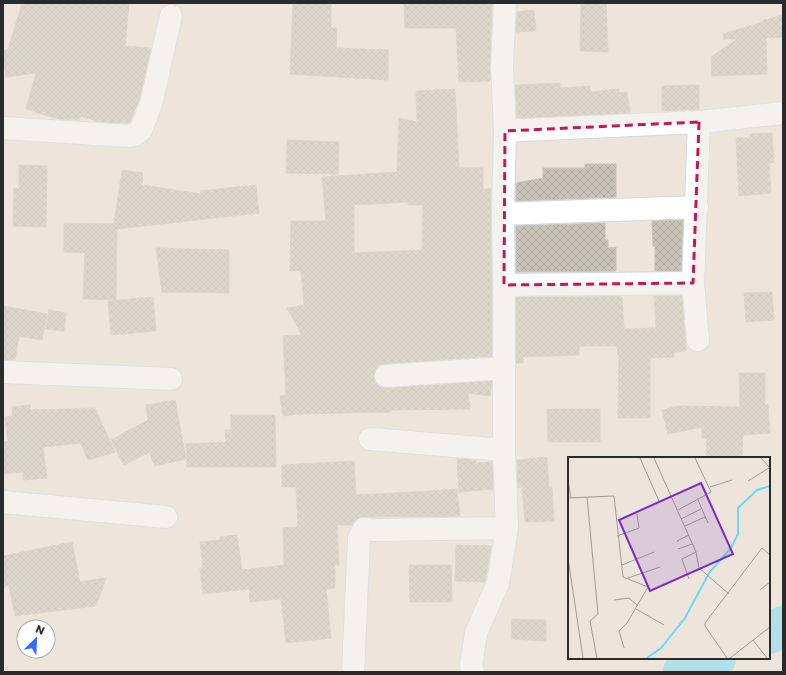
<svg xmlns="http://www.w3.org/2000/svg" width="786" height="675" viewBox="0 0 786 675" font-family="Poppins,sans-serif">
  <style>
    .lines { fill: none; stroke-linecap: round; stroke-linejoin: round }
    .river { stroke: #69d9f5; stroke-width: 42 }
    .building { fill: url(#building-cross-hatch); stroke: #c9c1b5; fill-rule: evenodd }
    .street-casing { stroke: #d1d6e4; stroke-width: 24 }
    .street { stroke: #fff; stroke-width: 22 }
    .marked { fill: none; stroke: #c2185b; stroke-width: 3; stroke-dasharray: 8 5; stroke-linejoin: round }
    .inset-river { fill: none; stroke: #69d9f5; stroke-width: 2 }
    .inset-road { fill: none; stroke: #9f9b95; stroke-width: 1 }
    .view { fill: #7b2cbf; fill-opacity: 0.15; stroke: #7b2cbf; stroke-width: 2 }
    .inset-edge { fill: none; stroke: #2b2b2b; stroke-width: 2 }
  </style>
  <defs>
    <pattern id="building-cross-hatch" width="8" height="8" patternUnits="userSpaceOnUse"><rect width="8" height="8" fill="#c9c3ba"/><path d="M0 0l8 8M0 8l8-8" fill="none" stroke="#ada8a0"/></pattern>
  </defs>
  <rect width="100%" height="100%" fill="#ede5dc"/>
  <g class="lines">
    <path class="river" d="M769 633 783 627
      M684 672 715 658"/>
  </g>
  <path class="building" d="M22 3H129L125 46 151 48 139 100 130 122 128 123 99 122 81 116 79 120 58 119 26 109 36 73 6 77 3 56V50H8Z
    M293 3H331V28H337L336 48 388 50V80L290 74Z
    M404 3H492L490 65V81L459 82 456 28H405Z
    M581 3H606L608 52 580 51Z
    M534 10 536 31 516 32 517 12Z
    M783 15V37L766 38 767 74 712 76 711 57 737 39H724L723 34 762 22 765 19V20Z
    M560 83V88L590 86V92L619 89V93L627 92 630 113 517 118 515 85Z
    M699 85V109L662 111V86Z
    M455 89 459 168H483V190L491 188 492 356 385 364 379 365 375 370 374 377 375 383 380 387 387 388 492 381 490 396 468 393 470 409 390 410V412L298 414 283 416 280 396 286 395 283 336 302 335 287 308 304 305 301 271H290L291 221H326L322 177 397 172 399 118 417 122 416 91ZM408 202V205H423L422 250 354 253V205Z
    M772 133 774 162 769 163 771 193 739 196 736 138H750V134Z
    M287 140 339 142 338 174 286 173Z
    M585 164H616V197L516 201V183L543 178V168H585Z
    M19 165 47 166 46 227 13 226 14 188 19 189Z
    M122 170 143 173 142 185 201 194 200 191 256 185 259 213 117 229 116 300 83 299 85 253 64 252V223L114 224Z
    M683 220 681 271H655V246H653L652 221Z
    M605 223V240H608V248L616 247V271L516 272V226Z
    M156 248 229 250V293L162 292Z
    M772 292 774 320 746 322 744 293Z
    M616 296 622 297 624 329 656 328 654 296H682L686 351 674 352V357L650 358V418H618L619 355H618L617 346H579V355L523 357V363H516V297Z
    M153 297 156 331 111 335 108 301Z
    M3 306 47 314 42 340 19 336 15 360H3Z
    M49 310 66 313 64 331 46 329Z
    M739 373H765V405H768L770 433 743 435 742 458H706L707 438H702V427L668 434 662 410 679 406 740 407Z
    M175 400 186 459 154 466 150 452 124 465 111 440 148 420 146 405Z
    M30 405 31 410 95 408 115 452 88 460 81 443 43 447 47 478 23 480V472L3 474V442L8 441 5 417 13 416 12 407Z
    M547 409H600V442H548Z
    M231 415H275L276 467H187L186 444 226 442 225 430H231Z
    M547 457 549 488H552L554 521 525 522 522 487 518 488 517 460Z
    M457 459 476 460V463L492 462 493 489 459 492Z
    M354 461 356 495 414 492 457 489 460 516 365 517 358 518 352 525H337L339 565H335V588L326 589 331 638 286 643 284 626 288 623 284 624 281 599 250 602 249 589 203 594 200 568H203L200 542 220 540V537L237 535 242 570 284 565 283 528 298 527 296 487H282V465Z
    M72 542 80 582 106 578 96 606 15 616 9 585 3 587V556Z
    M456 545 491 546 485 582 455 581Z
    M409 565H451L452 602H410Z
    M512 619 546 620V641L511 639Z"/>
  <g class="lines">
    <g class="street-casing">
      <path id="street" d="M3 128 128 136 135 135 141 130 151 104 171 16
        M505 131 699 122 783 113
        M503 214 697 207
        M504 285 693 283
        M698 340 693 283 699 122
        M3 372 171 379
        M386 376 504 368
        M370 439 504 450
        M3 502 166 517
        M353 672 359 538 364 529 374 530 507 528
        M473 672 471 666 476 633 498 583 507 528 504 450V285L503 214 505 131 502 66 505 3"/>
    </g>
    <use href="#street" class="street"/>
  </g>
  <path d="M0 0H786V675H0ZM699 122 693 283 504 285 505 131Z" fill="#ede5dc" fill-opacity=".55" fill-rule="evenodd"/>
  <path class="marked" d="M699 122 693 283 504 285 505 131Z"/>
  <g transform="translate(568 457)">
    <rect width="202" height="202" fill="#ede5dc"/>
    <path class="inset-river" d="M79 201 93 191 117 161 141 116 163 91 170 77V51L189 33 202 29"/>
    <path class="inset-road" d="M72 1 91 44M86 1 128 95 131 111 161 137M193 1 202 11M0 24 3 41M180 24 201 11M142 30 164 23M19 40 30 157 22 164 29 201M0 41 46 39 55 120 80 130 59 166 51 174 56 191M130 43 140 66M110 53 143 35 127 1M113 62 133 52M117 69 137 60M49 79 71 71 69 57M109 84 121 78M110 92 124 87M0 101 15 201M54 108 86 95M57 122 92 110M121 122 114 102 128 95M192 133 202 125M46 143 61 141 70 149M68 152 96 168M185 183 199 201M159 201 137 169V166L194 91 202 98M162 201 202 170"/>
    <path class="view" d="M133 26 165 97 82 134 51 63Z"/>
    <rect width="202" height="202" class="inset-edge"/>
  </g>
  <rect width="786" height="675" fill="none" stroke="#2b2b2b" stroke-width="8"/>
  <g transform="translate(36 639) rotate(24)"><circle r="19" fill="#ffffff" stroke="#aaaaaa"/>
  <path d="M0-3L7 15L0 10L-7 15Z" fill="#3769ff"/>
  <text y="-6" font-size="11" font-weight="bold" text-anchor="middle" fill="#2b2b2b">N</text>
  </g>
</svg>
